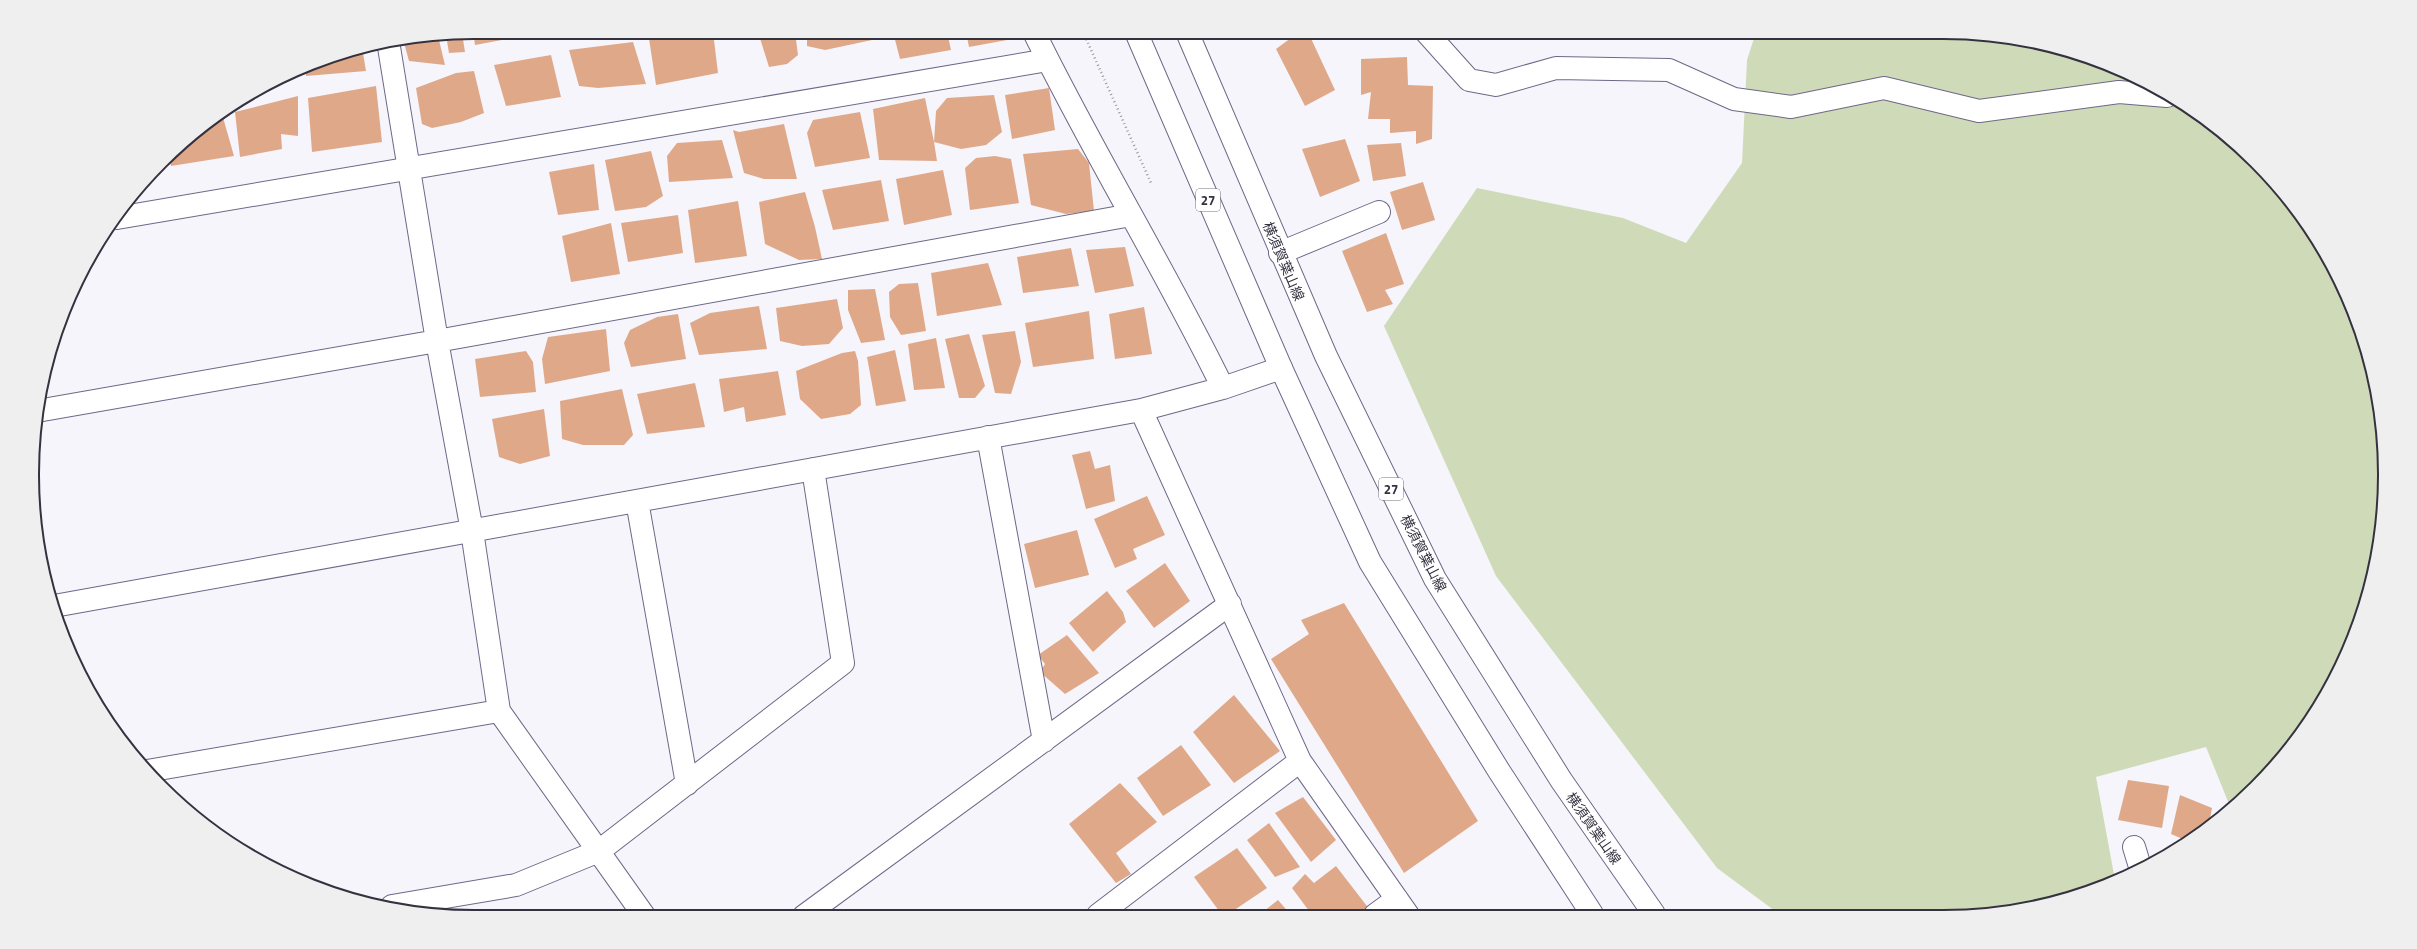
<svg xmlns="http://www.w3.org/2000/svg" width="2417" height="949" viewBox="0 0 2417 949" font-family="'Titillium Web','Noto Sans JP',sans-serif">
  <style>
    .green { fill: #cfdbb8 }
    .building { fill: #dfa989 }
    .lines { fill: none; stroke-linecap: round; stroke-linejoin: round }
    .minor-casing { stroke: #6d6887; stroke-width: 24 }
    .primary-casing { stroke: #6d6887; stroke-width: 24 }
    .path { stroke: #9a98a2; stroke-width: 2.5; stroke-dasharray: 1 3; stroke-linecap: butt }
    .minor { stroke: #fff; stroke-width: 22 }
    .primary { stroke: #fff; stroke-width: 22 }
    .labels { text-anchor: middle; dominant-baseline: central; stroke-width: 3.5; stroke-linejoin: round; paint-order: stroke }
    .shield { fill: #fff; stroke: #727079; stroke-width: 1 }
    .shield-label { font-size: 13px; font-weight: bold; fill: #353240 }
    .street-label { font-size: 14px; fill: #353240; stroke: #fff }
    .rim { fill: none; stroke: #353240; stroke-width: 2 }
  </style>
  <rect width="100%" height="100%" fill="#f6f5fc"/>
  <path class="green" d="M1756 32H1942L2057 47 2138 78 2212 124 2275 183 2326 253 2362 332 2381 417 2384 504 2370 589 2339 670 2311 720 2231 809 2206 747 2096 777 2115 880 2057 902 2000 913 1779 914 1717 868 1496 576 1384 326 1477 188 1623 218 1686 243 1742 163 1747 60Z"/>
  <path class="building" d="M473 32H539V33L475 45Z
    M648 32H713L718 73 656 85Z
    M758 32H795L798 55 787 64 769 67Z
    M807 32H870L872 40 825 50 807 46Z
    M893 32H947L951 50 900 59Z
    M966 32H1006L1007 40 969 47Z
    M1299 32H1308L1335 90 1305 106 1276 49Z
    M462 33 465 52 449 53 446 35Z
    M438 36 445 65 409 61 403 39Z
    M633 42 646 84 598 88 579 86 569 50Z
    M362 47 366 71 306 76V68L332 56Z
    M551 55 561 97 506 106 494 65Z
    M1407 57 1408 85 1433 86 1432 139 1416 144V131L1390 133V119H1368L1371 92 1361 95V59Z
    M474 71 484 113 461 122 432 128 422 124 416 88 456 73Z
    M376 86 382 142 312 152 308 98Z
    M1049 88 1055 130 1012 139 1005 95Z
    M994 95 1002 132 986 145 961 149 934 142 937 161 879 160 873 109 925 98 934 142 936 111 947 98Z
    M298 96V136L281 134 282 149 240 157 235 112Z
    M860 112 870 158 815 167 807 133 813 120Z
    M222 114 234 156 171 166 169 155 183 142Z
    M784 124 797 179H764L744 173 733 130 739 132Z
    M1345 139 1360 181 1320 197 1302 149Z
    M722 140 733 178 669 182 667 156 677 143Z
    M1401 143 1406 176 1373 181 1367 145Z
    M1078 149 1089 163 1094 211 1066 214 1031 205 1023 154Z
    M651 151 663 196 646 207 615 211 605 160Z
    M995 156 1011 159 1019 203 970 210 965 168 976 158Z
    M594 164 599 210 558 215 549 172Z
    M943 170 952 215 904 225 896 179Z
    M881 180 889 221 833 230 822 190Z
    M1423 182 1435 220 1402 230 1390 192Z
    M805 192 815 227 822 259 799 260 765 244 759 202Z
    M738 201 747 256 695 263 688 210Z
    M678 215 683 253 628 262 621 223Z
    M611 223 620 274 571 282 562 236Z
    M1386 233 1404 284 1385 290 1393 304 1367 312 1342 251Z
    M1125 247 1134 286 1095 293 1086 250Z
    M1071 248 1079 286 1023 293 1017 257Z
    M988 263 1002 305 937 316 931 273Z
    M918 283 926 331 901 335 890 317 889 292 899 284Z
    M875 289 885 340 861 343 848 310V290Z
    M837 299 843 328 829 344 802 346 780 341 776 308Z
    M759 306 767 349 699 355 690 323 710 313Z
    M1144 307 1152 354 1115 359 1109 314Z
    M1089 311 1094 359 1033 367 1025 323Z
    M678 314 686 359 631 367 624 343 630 330 657 317Z
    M606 329 610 371 545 384 542 359 548 337Z
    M1015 331 1021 362 1011 394 995 393 982 335Z
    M969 334 985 386 975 398H959L945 339Z
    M936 338 945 388 914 390 908 344Z
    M895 350 906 401 876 406 867 357Z
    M526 351 533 362 536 392 480 397 475 359Z
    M855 351 858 361 861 405 850 414 821 419 800 399 796 371 842 353Z
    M778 371 786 415 746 422 744 407 724 412 719 379Z
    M695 383 705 427 647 434 637 394Z
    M622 389 633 435 624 445H583L562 439 560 401Z
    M544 409 550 456 520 464 499 457 492 419Z
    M1090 451 1095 469 1110 465 1115 501 1086 509 1072 455Z
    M1147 496 1165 535 1133 549 1137 559 1115 568 1094 519Z
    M1077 530 1089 575 1035 588 1024 544Z
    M1165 563 1190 601 1154 628 1126 591Z
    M1107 591 1123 612 1126 622 1093 652 1069 623Z
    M1344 603 1478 821 1404 873 1271 659 1309 634 1301 620Z
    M1067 635 1099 673 1065 694 1040 672 1045 664 1038 655Z
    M1234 695 1280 751 1234 783 1193 732Z
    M1181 745 1211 785 1163 816 1137 778Z
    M2128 780 2169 786 2162 828 2118 820Z
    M1120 783 1157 822 1116 853 1131 874 1116 883 1069 824Z
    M2180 795 2212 808 2209 824 2185 840 2171 834Z
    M1303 797 1336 840 1311 862 1275 813Z
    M1269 823 1300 867 1275 877 1247 840Z
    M1237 848 1267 888 1227 915H1222L1194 877Z
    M1336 866 1370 910 1362 915H1312L1292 888 1305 874 1314 883Z
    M1278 900 1291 915H1259Z"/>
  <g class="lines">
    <g class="minor-casing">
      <path id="minor" d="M1034 32C1093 153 1164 267 1223 388
        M1426 32 1469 80 1496 85 1556 68 1669 70 1734 99 1791 107 1884 88 1979 111 2119 92 2167 96
        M388 41 437 341 472 531 499 711 645 917
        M117 218 1048 60
        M1280 253 1379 212
        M1141 410 1300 761 1408 915
        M37 411 437 341 1131 215
        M988 437 1044 741
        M637 501 687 784
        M54 606 1141 410 1223 388 1281 368
        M147 771 499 711
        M2134 847 2141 870
        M392 906 516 885 599 851 843 663 813 469
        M1098 915 1300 761
        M1375 915 1397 899
        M804 916 1230 604"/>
    </g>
    <g class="primary-casing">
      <path id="primary" d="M1136 32 1281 368 1370 562 1499 771 1592 914
        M1187 32 1326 356 1435 579 1561 780 1654 914"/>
    </g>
    <path class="path" d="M1083 32 1151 183"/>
    <use href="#minor" class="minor"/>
    <use href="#primary" class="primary"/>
  </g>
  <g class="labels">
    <g class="shield">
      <rect x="1196" y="189" width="24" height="22" rx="3"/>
      <rect x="1379" y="478" width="24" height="22" rx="3"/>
    </g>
    <g class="shield-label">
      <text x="1208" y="200">27</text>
      <text x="1391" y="489">27</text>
    </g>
    <g class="street-label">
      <text transform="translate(1284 261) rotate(67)">横須賀葉山線</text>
      <text transform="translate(1424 553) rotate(63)">横須賀葉山線</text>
      <text transform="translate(1594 828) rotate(55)">横須賀葉山線</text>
    </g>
  </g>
  <path d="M0 0H2417V949H0ZM474 39H1943A435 435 0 0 1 2378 474V475A435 435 0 0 1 1943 910H474A435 435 0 0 1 39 475V474A435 435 0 0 1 474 39Z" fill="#efeff0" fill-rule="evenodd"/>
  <path class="rim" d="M474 39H1943A435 435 0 0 1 2378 474V475A435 435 0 0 1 1943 910H474A435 435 0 0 1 39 475V474A435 435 0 0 1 474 39Z"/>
</svg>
